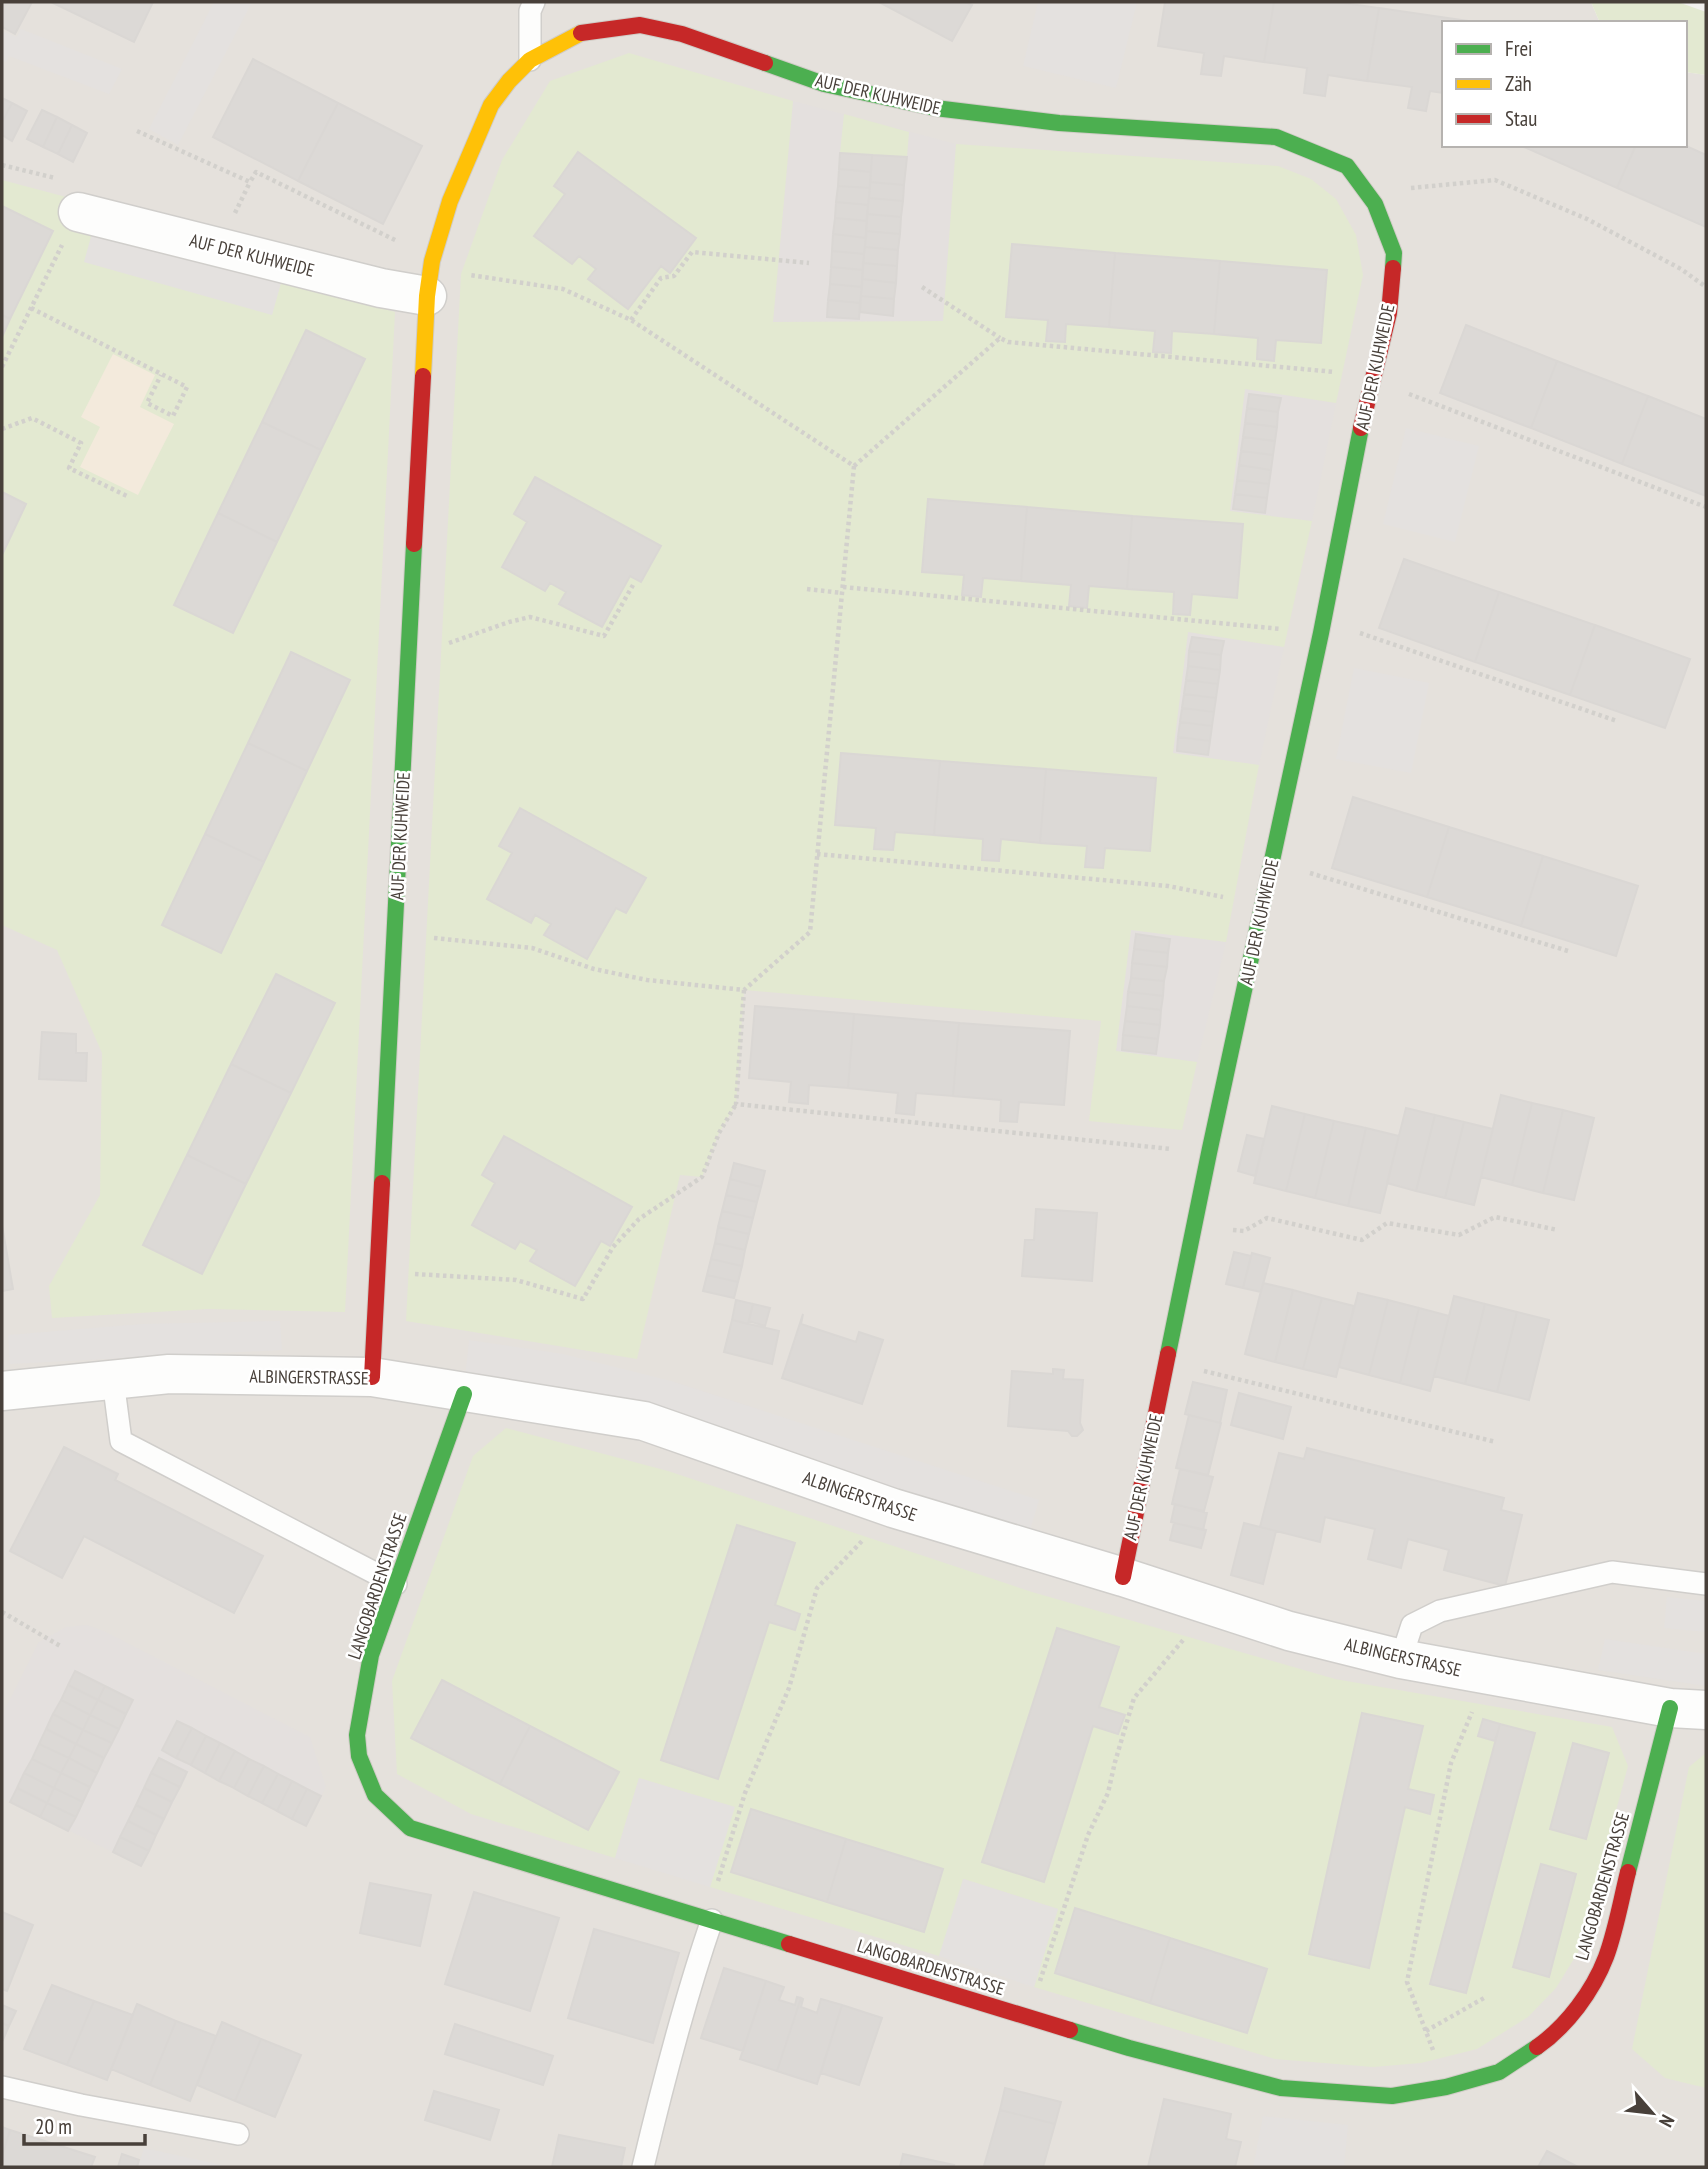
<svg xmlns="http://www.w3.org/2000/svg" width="1708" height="2169" viewBox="0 0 1708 2169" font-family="'PT Sans Narrow',sans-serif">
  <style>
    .residential { fill: #e5e1dc }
    .industrial { fill: #e4e0de }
    .green { fill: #e3e9d1 }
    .sand { fill: #f3eadc }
    .parking { fill: #e4e1df }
    .building { fill: #dcd9d6; stroke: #dad7d4; stroke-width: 2 }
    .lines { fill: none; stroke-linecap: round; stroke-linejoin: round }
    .lane-casing { stroke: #d0cecb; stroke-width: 24 }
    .street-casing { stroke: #d0cecb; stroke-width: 41 }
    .fast-casing { stroke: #d0ccc6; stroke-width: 18 }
    .slow-casing { stroke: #d0ccc6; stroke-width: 18 }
    .jam-casing { stroke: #d0ccc6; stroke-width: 18 }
    .path { stroke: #d2d0cc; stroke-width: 4.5; stroke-dasharray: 3.5 3.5; stroke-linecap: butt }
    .lane { stroke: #fdfdfc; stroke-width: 21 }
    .street { stroke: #fdfdfc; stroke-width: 38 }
    .fast { stroke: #4caf50; stroke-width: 16 }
    .slow { stroke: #ffc107; stroke-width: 16 }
    .jam { stroke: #c62828; stroke-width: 16 }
    .labels { text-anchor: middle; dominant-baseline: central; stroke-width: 5; stroke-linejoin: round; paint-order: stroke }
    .street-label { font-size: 18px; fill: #48403a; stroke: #fff }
  </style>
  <rect width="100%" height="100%" fill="#f2f0ee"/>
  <path class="residential" d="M2 2H1591L1600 23H1444V145H1685V72L1706 75V2167H2Z"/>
  <path class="industrial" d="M793 101 956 144 943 321 773 322Z
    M1245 389 1336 403 1312 521 1230 511Z
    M1188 632 1284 647 1259 765 1173 754Z
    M1131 929 1226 942 1197 1062 1116 1052Z
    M87 1625 104 1631 310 1737 326 1787 306 1826 191 1766 141 1866 2 1798V1716L39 1642 66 1627Z"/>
  <path class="green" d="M1591 2H1678L1706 12V75L1685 72V23H1600Z
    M629 53 793 101 773 322 943 321 956 144 1278 166 1311 179 1336 199 1356 235 1363 275 1336 403 1245 389 1230 511 1312 521 1284 647 1188 632 1173 753 1259 765 1226 942 1131 930 1116 1051 1197 1062 1182 1130 1089 1121 1101 1021 744 990 736 1104 719 1133 702 1177 680 1175 637 1359 406 1321 461 274 502 160 550 81Z
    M844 114 909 132 907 157 840 153Z
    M2 180 70 198 94 226 85 262 272 314 282 279 395 312 345 1312 208 1309 52 1318 49 1286 100 1195 102 1053 57 950 2 925Z
    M506 1428 668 1471 1032 1592 1335 1679 1612 1727 1628 1766 1578 1952 1556 1988 1528 2017 1477 2049 1421 2063 1373 2067 1275 2059 1034 1987 1058 1909 964 1879 939 1956 710 1887 734 1807 639 1778 615 1858 471 1814 397 1774 392 1681 473 1456Z
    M1706 1753V2088L1665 2078 1632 2049 1689 1767Z"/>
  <path class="sand" d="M113 354 155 375 140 407 174 424 138 495 80 467 100 427 81 417Z"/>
  <path class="parking" d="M214 2H252L178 145 149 129Z
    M1038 2H1137L1116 88 1023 66Z
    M21 29 122 69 109 94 9 56 6 62 2 60V31L17 37Z
    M94 226 282 279 272 315 84 262Z
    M1406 428 1479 446 1455 542 1383 524Z
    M1354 668 1429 683 1411 773 1336 759Z
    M280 1321 282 1350 10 1364 8 1335 142 1324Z
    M469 1340 563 1354 671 1381 1039 1500 1029 1533 664 1413 557 1387 465 1376Z
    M1667 1597 1706 1601V1632L1664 1628Z
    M1605 1639 1706 1654V1686L1598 1670Z
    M639 1778 735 1807 710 1887 615 1858Z
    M963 1879 1058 1909 1034 1987 939 1956Z
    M1263 2116 1348 2125 1344 2167H1253Z
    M144 2148 231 2167H138Z"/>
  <path class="building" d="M2 2H32L15 34 2 27Z
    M51 2H153L134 42Z
    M879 2H965L972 5 952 41Z
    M1165 2H1274L1264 62 1224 56 1221 76 1201 74 1204 53 1158 46Z
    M1274 2H1336L1379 8 1367 81 1328 75 1325 96 1304 93 1307 68 1264 62Z
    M1379 8 1482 23H1444V93L1430 91 1426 111 1408 108 1412 87 1367 81Z
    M253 59 338 103 298 181 213 137Z
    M2 98 12 103 2 122Z
    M12 103 27 111 12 141 2 135V122Z
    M338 103 422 146 383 224 298 181Z
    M42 110 57 117 43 147 27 139Z
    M57 117 72 125 58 154 43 147Z
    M72 125 87 133 73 162 58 154Z
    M1524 145H1636L1617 188 1524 147Z
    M1636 145H1684L1706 155V227L1617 188Z
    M578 152 696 238 670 273 661 266 628 309 588 279 596 269 579 256 572 264 534 236 565 194 554 186Z
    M840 153 872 155 871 172 839 169Z
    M872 155 907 157 904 185 870 182Z
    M839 169 871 172 870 188 838 186Z
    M870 182 904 185 903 201 869 198Z
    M838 186 870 188 868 205 836 202Z
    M869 198 903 201 901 217 867 214Z
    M836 202 868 205 867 221 835 218Z
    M2 206 53 231 10 319 2 315Z
    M867 214 901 217 900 234 866 231Z
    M835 218 867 221 866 238 833 234Z
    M866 231 900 234 898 250 865 247Z
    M833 234 866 238 864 254 832 251Z
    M1012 244 1115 253 1109 327 1066 324 1065 342 1046 341 1048 320 1006 317Z
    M865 247 898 250 897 266 863 263Z
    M832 251 864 254 863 270 831 267Z
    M1115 253 1220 261 1214 334 1172 331 1171 353 1153 352 1155 331 1109 327Z
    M1220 261 1327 270 1321 343 1276 340 1274 361 1257 359 1258 338 1214 334Z
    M863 263 897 266 896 283 862 279Z
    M831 267 863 270 862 287 830 284Z
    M862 279 896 283 894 299 861 296Z
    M830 284 862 287 860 303 828 300Z
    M861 296 894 299 893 316 860 312Z
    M828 300 860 303 859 319 827 317Z
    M2 315 10 319 2 337Z
    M1466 325 1557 361 1531 428 1440 393Z
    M306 330 365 359 321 450 262 422Z
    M1557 361 1648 396 1622 464 1531 428Z
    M1249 394 1281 398 1278 412 1247 408Z
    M1648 396 1706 419V496L1622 464Z
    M1247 408 1278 412 1277 427 1245 423Z
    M262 422 321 450 277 542 218 513Z
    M1245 423 1277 427 1275 441 1243 437Z
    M1243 437 1275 441 1273 455 1241 451Z
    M1241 451 1273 455 1271 470 1239 465Z
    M1239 465 1271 470 1269 484 1237 480Z
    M535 477 661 546 641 582 630 576 602 627 559 604 566 592 550 583 545 591 502 567 527 522 514 514Z
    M1237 480 1269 484 1267 498 1235 494Z
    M2 492 26 504 2 555Z
    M1235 494 1267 498 1265 513 1233 509Z
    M928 499 1027 507 1021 581 983 578 981 597 962 595 964 575 922 572Z
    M1027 507 1132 516 1127 589 1089 586 1087 608 1069 606 1071 585 1021 581Z
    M218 513 277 542 233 633 174 605Z
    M1132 516 1243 524 1237 598 1192 594 1190 615 1173 614 1174 592 1127 589Z
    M1404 559 1499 592 1475 662 1379 628Z
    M1499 592 1595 625 1570 695 1475 662Z
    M1595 625 1690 659 1665 728 1570 695Z
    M1192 637 1224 641 1221 655 1189 651Z
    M1189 651 1221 655 1220 670 1188 666Z
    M291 652 350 680 307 771 248 743Z
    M1188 666 1220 670 1218 684 1186 680Z
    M1186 680 1218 684 1216 698 1184 694Z
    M1184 694 1216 698 1214 712 1182 708Z
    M1182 708 1214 712 1212 726 1180 722Z
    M1180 722 1212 726 1210 741 1178 737Z
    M1178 737 1210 741 1208 755 1177 751Z
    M248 743 307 771 264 862 205 834Z
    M841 753 940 761 934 835 895 832 893 850 874 849 876 828 835 825Z
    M940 761 1046 769 1040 843 1001 839 999 861 982 860 983 839 934 835Z
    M1046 769 1156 778 1150 851 1105 848 1103 868 1085 867 1087 846 1040 843Z
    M1353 797 1449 827 1427 897 1332 868Z
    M520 808 646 878 626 913 616 908 587 959 544 935 551 924 535 915 531 923 487 899 512 853 499 846Z
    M1449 827 1543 856 1521 926 1427 897Z
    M205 834 264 862 221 953 162 925Z
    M1543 856 1638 886 1616 956 1521 926Z
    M1136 934 1170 939 1168 953 1134 949Z
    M1134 949 1168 953 1167 967 1132 963Z
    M1132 963 1167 967 1164 981 1131 978Z
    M276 974 335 1003 291 1093 231 1064Z
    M1131 978 1164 981 1163 996 1128 992Z
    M1128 992 1163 996 1161 1010 1127 1006Z
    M755 1006 854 1014 848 1088 809 1085 808 1104 789 1102 791 1082 749 1078Z
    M1127 1006 1161 1010 1160 1025 1125 1021Z
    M854 1014 959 1023 953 1096 916 1093 914 1115 896 1113 898 1093 848 1088Z
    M1125 1021 1160 1025 1158 1039 1123 1035Z
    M959 1023 1070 1031 1064 1105 1019 1102 1017 1122 1000 1121 1001 1100 953 1096Z
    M42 1032 76 1034V1053H87L86 1081 39 1079Z
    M1123 1035 1158 1039 1156 1054 1122 1050Z
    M231 1064 291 1093 246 1184 187 1155Z
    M1501 1095 1532 1103 1512 1185 1481 1177Z
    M1532 1103 1563 1110 1543 1193 1512 1185Z
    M1272 1106 1305 1114 1286 1191 1254 1183Z
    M1406 1108 1435 1115 1416 1191 1387 1183Z
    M1563 1110 1594 1118 1574 1200 1543 1193Z
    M1305 1114 1334 1121 1315 1198 1286 1191Z
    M1435 1115 1464 1122 1445 1198 1416 1191Z
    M1334 1121 1366 1128 1348 1206 1315 1198Z
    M1464 1122 1493 1129 1474 1205 1445 1198Z
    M1366 1128 1399 1136 1380 1213 1348 1206Z
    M1247 1135 1264 1139 1255 1176 1238 1171Z
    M504 1136 632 1207 610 1246 601 1241 575 1286 530 1261 537 1250 520 1241 515 1249 472 1225 495 1183 482 1175Z
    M187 1155 246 1184 202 1274 143 1245Z
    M734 1163 765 1171 761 1187 730 1179Z
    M730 1179 761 1187 757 1202 726 1195Z
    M726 1195 757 1202 753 1218 722 1211Z
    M1036 1209 1097 1213 1092 1281 1022 1276 1025 1240H1034Z
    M722 1211 753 1218 749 1234 718 1227Z
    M2 1225 13 1289 2 1291Z
    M718 1227 749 1234 745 1250 715 1243Z
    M715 1243 745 1250 742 1266 711 1259Z
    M1234 1252 1251 1256 1243 1288 1226 1284Z
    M1252 1253 1270 1258 1261 1292 1243 1288Z
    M711 1259 742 1266 738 1282 707 1275Z
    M707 1275 738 1282 734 1298 703 1291Z
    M1263 1283 1293 1290 1275 1362 1245 1354Z
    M1293 1290 1322 1298 1303 1369 1275 1362Z
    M1358 1293 1388 1300 1369 1375 1339 1367Z
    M1454 1296 1485 1304 1465 1384 1434 1376Z
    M1322 1298 1354 1306 1336 1377 1303 1369Z
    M736 1300 753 1304 748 1324 732 1320Z
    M1388 1300 1419 1308 1400 1383 1369 1375Z
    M753 1304 770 1308 765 1326 749 1321Z
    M1485 1304 1517 1312 1497 1392 1465 1384Z
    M1419 1308 1449 1316 1430 1391 1400 1383Z
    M1517 1312 1549 1320 1529 1400 1497 1392Z
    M803 1314 801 1324 856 1342 859 1332 883 1340 862 1404 782 1378Z
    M732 1320 779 1331 772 1364 724 1352Z
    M1053 1369 1064 1370 1063 1379 1083 1380 1080 1423 1083 1430 1077 1436H1072L1068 1431 1008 1426 1012 1371 1053 1374Z
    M1193 1382 1227 1390 1220 1423 1185 1414Z
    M1239 1393 1291 1407 1283 1439 1231 1425Z
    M1189 1415 1221 1423 1208 1475 1176 1468Z
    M64 1447 118 1474 115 1480 263 1556 234 1613 84 1536 62 1578 10 1551Z
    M1307 1448 1504 1498 1501 1510 1522 1515 1505 1586 1444 1570 1449 1550 1408 1539 1401 1568 1368 1559 1375 1529 1325 1517 1320 1542 1260 1527 1279 1453 1304 1459Z
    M1180 1469 1213 1477 1204 1511 1172 1504Z
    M1175 1504 1207 1513 1203 1530 1171 1522Z
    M1174 1523 1206 1530 1201 1548 1170 1540Z
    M1244 1523 1276 1531 1263 1584 1231 1575Z
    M737 1525 795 1543 775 1605 800 1614 795 1630 769 1622 718 1779 661 1760Z
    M1057 1628 1119 1647 1099 1707 1125 1715 1118 1734 1093 1726 1044 1882 982 1862Z
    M75 1671 105 1686 98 1700 68 1685Z
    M442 1680 530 1726 500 1784 411 1738Z
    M68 1685 98 1700 90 1715 61 1700Z
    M105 1686 133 1700 126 1714 98 1700Z
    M61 1700 90 1715 83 1730 53 1714Z
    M98 1700 126 1714 119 1729 90 1715Z
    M1362 1713 1423 1726 1408 1789 1434 1795 1430 1814 1405 1807 1369 1968 1309 1954Z
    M53 1714 83 1730 76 1744 46 1729Z
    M90 1715 119 1729 112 1743 83 1730Z
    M1483 1719 1500 1724 1495 1741 1478 1736Z
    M177 1721 192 1728 176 1758 162 1750Z
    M1500 1724 1535 1733 1466 1993 1430 1984Z
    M530 1726 619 1772 588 1830 500 1784Z
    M192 1728 206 1736 191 1765 176 1758Z
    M46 1729 76 1744 69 1758 39 1744Z
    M83 1730 112 1743 104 1758 76 1744Z
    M206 1736 220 1743 205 1773 191 1765Z
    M220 1743 235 1751 219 1781 205 1773Z
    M1573 1743 1609 1753 1586 1839 1550 1829Z
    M39 1744 69 1758 61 1773 32 1759Z
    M76 1744 104 1758 97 1773 69 1758Z
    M235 1751 249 1759 234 1788 219 1781Z
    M69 1758 97 1773 90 1787 61 1773Z
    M159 1758 187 1772 180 1787 151 1773Z
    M32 1759 61 1773 54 1788 24 1773Z
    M249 1759 264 1766 248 1796 234 1788Z
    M264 1766 278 1774 262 1803 248 1796Z
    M24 1773 54 1788 47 1803 17 1788Z
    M61 1773 90 1787 83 1802 54 1788Z
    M151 1773 180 1787 172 1802 144 1788Z
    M278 1774 292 1781 277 1811 262 1803Z
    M292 1781 307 1789 292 1819 277 1811Z
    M17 1788 47 1803 40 1817 10 1802Z
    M54 1788 83 1802 76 1817 47 1803Z
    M144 1788 172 1802 164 1819 136 1805Z
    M307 1789 321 1796 306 1826 292 1819Z
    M47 1803 76 1817 68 1831 40 1817Z
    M136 1805 164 1819 156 1835 128 1821Z
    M751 1809 846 1839 827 1902 731 1872Z
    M128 1821 156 1835 149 1851 120 1837Z
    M120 1837 149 1851 141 1866 113 1852Z
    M846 1839 943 1869 924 1932 827 1902Z
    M1541 1864 1576 1874 1549 1977 1513 1967Z
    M370 1883 431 1895 420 1946 360 1933Z
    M474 1892 559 1918 530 2011 445 1984Z
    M1075 1908 1170 1938 1150 2003 1055 1973Z
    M2 1912 33 1925 7 1991 2 1989Z
    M594 1929 679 1953 653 2043 568 2018Z
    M1170 1938 1267 1969 1247 2033 1150 2003Z
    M724 1968 766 1981 743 2051 701 2038Z
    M766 1981 784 1987 779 2000 795 2005 797 1997 801 1998 777 2071 740 2059Z
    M52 1985 94 2001 67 2065 24 2049Z
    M801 1998 803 1999 801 2007 817 2013 821 1999 842 2005 817 2084 777 2071Z
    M94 2001 133 2015 107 2080 67 2065Z
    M137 2004 176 2021 150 2085 111 2069Z
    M2 2005 16 2011 9 2026 2 2023Z
    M842 2005 882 2018 859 2085 821 2073Z
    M176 2021 216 2036 190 2101 150 2085Z
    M222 2022 261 2039 235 2101 197 2085Z
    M2 2023 9 2026 2 2042Z
    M455 2024 553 2056 543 2085 445 2054Z
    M261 2039 301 2055 275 2117 235 2101Z
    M1005 2088 1061 2102 1055 2124 1000 2110Z
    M434 2091 499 2110 490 2140 425 2120Z
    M1164 2099 1231 2114 1226 2139 1241 2142 1235 2167H1148Z
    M1000 2110 1055 2124 1043 2167 984 2166Z
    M2 2127 10 2130 2 2156Z
    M10 2130 95 2157 91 2167H2V2156Z
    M559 2135 625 2148 621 2167H552Z
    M1547 2151 1578 2167H1538Z
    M122 2154 139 2160 137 2167H118Z
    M903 2154 954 2165 953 2167H900Z"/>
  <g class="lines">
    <g class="lane-casing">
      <path id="lane" d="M530 60V11L534 2
        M113 1380 121 1441 396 1584
        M1401 1659 1412 1625 1440 1611 1612 1572 1706 1584
        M2 2087 81 2105 238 2134
        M643 2167C663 2083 684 2001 712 1920"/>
    </g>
    <g class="street-casing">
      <path id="street" d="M78 212 381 288 427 296
        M2 1391 169 1374 372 1377 644 1421 893 1508 1123 1577 1289 1631 1401 1659 1670 1708 1706 1710"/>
    </g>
    <g class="fast-casing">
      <path id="fast" d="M765 63 824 84 935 108 1059 123 1276 137 1347 166 1375 204 1394 253 1393 268
        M382 1183 414 544
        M1168 1354 1209 1153 1321 633 1361 428
        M464 1394 371 1655 357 1735 359 1756 375 1795 410 1828 789 1944
        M1628 1872 1670 1708
        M1070 2030 1129 2048 1281 2088 1392 2096 1446 2087 1499 2072 1537 2047"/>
    </g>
    <g class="slow-casing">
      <path id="slow" d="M423 376 427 296 432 261 450 201 491 105 509 81 530 60 581 33"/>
    </g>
    <g class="jam-casing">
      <path id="jam" d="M581 33 640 25 682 34 765 63
        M1361 428 1389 313 1393 268
        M414 544 423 376
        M372 1377 382 1183
        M1123 1577 1168 1354
        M789 1944 1070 2030
        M1537 2047C1567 2026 1593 1991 1606 1957 1616 1930 1621 1900 1628 1872"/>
    </g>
    <path class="path" d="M137 131 250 182 256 172 397 241
      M2 165 55 178
      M1411 188 1495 180 1587 219 1681 269 1706 287
      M235 213 250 182
      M922 287 1000 338
      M31 308 187 387 173 416 147 403 161 375
      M631 320 661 278 674 276 692 252 809 263
      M2 367 62 245
      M1409 394 1706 507
      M2 429 32 418 81 443 69 468 127 496
      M854 466 1000 338 1008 342 1335 372
      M843 587 1281 629
      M807 589 842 593
      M1360 633 1617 721
      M449 643 509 622 530 617 604 636 633 585
      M817 854 1168 886 1223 897
      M1310 873 1568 951
      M434 938 532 948 594 969 647 980 744 990 810 932 854 466 631 320 563 289 470 275
      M744 990 736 1104 1171 1149
      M1233 1230 1244 1231 1267 1218 1362 1240 1387 1223 1459 1235 1495 1217 1558 1230
      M415 1274 516 1280 583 1299 613 1247 639 1219 702 1177 719 1133 736 1104
      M1204 1371 1496 1442
      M2 1612 62 1647
      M718 1881 745 1793 789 1688 817 1588 863 1540
      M1040 1981 1088 1835 1108 1793 1115 1762 1134 1698 1184 1639
      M1426 2031 1484 1998
      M1433 2050 1407 1982 1451 1763 1472 1712"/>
    <use href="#lane" class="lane"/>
    <use href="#street" class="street"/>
    <use href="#fast" class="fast"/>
    <use href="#slow" class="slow"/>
    <use href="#jam" class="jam"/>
  </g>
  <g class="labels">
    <g class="street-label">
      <text transform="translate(878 94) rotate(13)">AUF DER KUHWEIDE</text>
      <text transform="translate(252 255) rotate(14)">AUF DER KUHWEIDE</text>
      <text transform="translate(1375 367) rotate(-78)">AUF DER KUHWEIDE</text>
      <text transform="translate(400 836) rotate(-87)">AUF DER KUHWEIDE</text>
      <text transform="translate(1259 922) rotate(-78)">AUF DER KUHWEIDE</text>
      <text transform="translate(309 1377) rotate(1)">ALBINGERSTRASSE</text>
      <text transform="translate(1143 1477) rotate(-78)">AUF DER KUHWEIDE</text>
      <text transform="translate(860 1496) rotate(19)">ALBINGERSTRASSE</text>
      <text transform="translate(377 1586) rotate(-72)">LANGOBARDENSTRASSE</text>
      <text transform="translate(1403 1657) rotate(13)">ALBINGERSTRASSE</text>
      <text transform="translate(1602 1886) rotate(-74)">LANGOBARDENSTRASSE</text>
      <text transform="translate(931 1967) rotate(17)">LANGOBARDENSTRASSE</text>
    </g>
  </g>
  <rect width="1708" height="2169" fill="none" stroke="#48403a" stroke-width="7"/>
  <rect x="1442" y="21" width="245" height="126" fill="#ffffff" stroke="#b6b3b0" stroke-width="2"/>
  <rect x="1456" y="44" width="35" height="10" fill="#4caf50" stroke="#b6b3b0" stroke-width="2"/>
  <text x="1505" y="56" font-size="21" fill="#48403a">Frei</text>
  <rect x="1456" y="79" width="35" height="10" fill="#ffc107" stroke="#b6b3b0" stroke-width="2"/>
  <text x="1505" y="91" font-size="21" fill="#48403a">Zäh</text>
  <rect x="1456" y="114" width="35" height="10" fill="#c62828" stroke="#b6b3b0" stroke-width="2"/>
  <text x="1505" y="126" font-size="21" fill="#48403a">Stau</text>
  <g transform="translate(1652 2113) rotate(118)" stroke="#ffffff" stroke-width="5" paint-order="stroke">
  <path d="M0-5L12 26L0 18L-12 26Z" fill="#48403a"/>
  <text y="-10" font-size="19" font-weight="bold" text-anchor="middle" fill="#48403a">N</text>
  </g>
  <path d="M24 2134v10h121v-10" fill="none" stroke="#48403a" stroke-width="3.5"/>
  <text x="35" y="2134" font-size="21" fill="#48403a" stroke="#ffffff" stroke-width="5" paint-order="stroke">20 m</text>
</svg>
